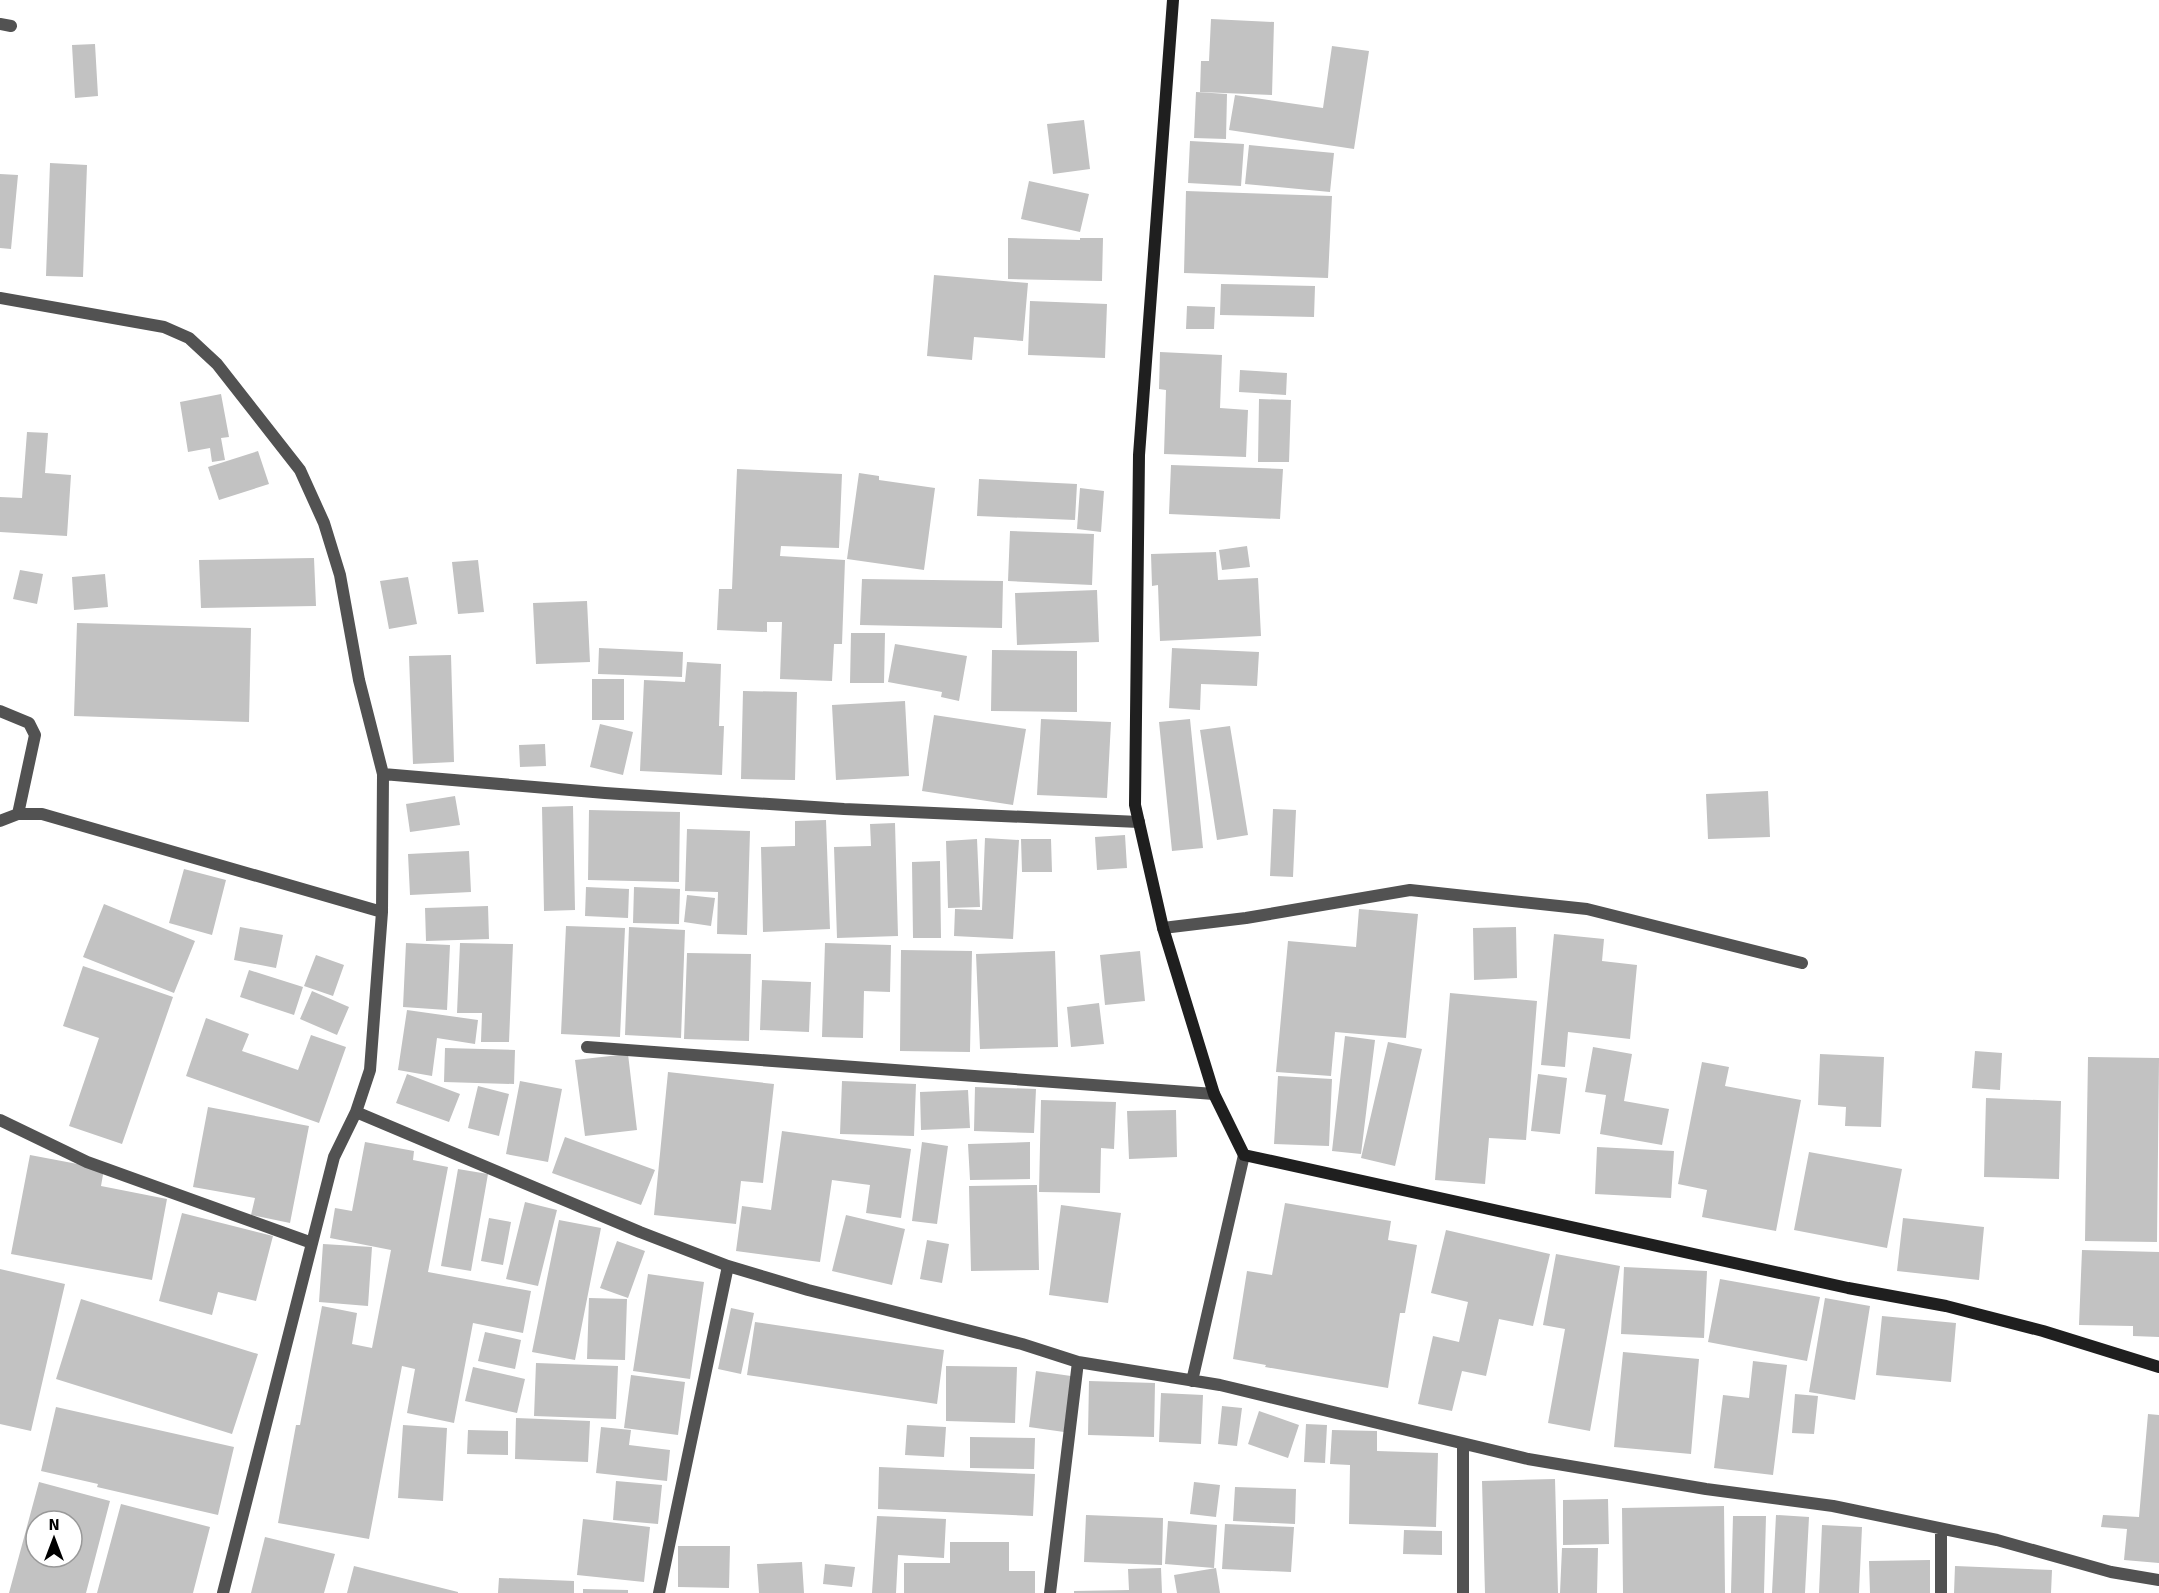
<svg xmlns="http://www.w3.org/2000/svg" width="2159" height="1593" viewBox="0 0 2159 1593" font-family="Signika,sans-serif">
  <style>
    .building { fill: #c2c2c2; fill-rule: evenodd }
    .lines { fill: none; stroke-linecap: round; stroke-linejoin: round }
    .minor { stroke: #525252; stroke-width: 12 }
    .secondary { stroke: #1f1f1f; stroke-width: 12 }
  </style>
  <rect width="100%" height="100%" fill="#fff"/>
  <path class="building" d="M1211 19 1274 22 1272 95 1200 92 1201 61H1209Z
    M95 44 98 96 75 98 72 45Z
    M1332 46 1369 51 1354 149 1229 130 1235 95 1323 108Z
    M1196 92 1227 94 1226 139 1194 138Z
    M1084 120 1090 169 1053 174 1047 124Z
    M1190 141 1244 144 1241 186 1188 183Z
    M1249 145 1334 153 1330 192 1245 184Z
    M50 163 87 165 83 277 46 276Z
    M0 174 18 175 11 249 0 248Z
    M1029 181 1089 194 1080 232 1021 219Z
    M1186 191 1332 196 1328 278 1184 273Z
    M1008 238 1080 240V238H1103L1102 281 1008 279Z
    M934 275 1028 283 1023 341 974 337 972 360 927 356Z
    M1221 284 1315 286 1314 317 1220 315Z
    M1030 301 1107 304 1105 358 1028 355Z
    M1187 306 1215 307 1214 329H1186Z
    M1160 352 1222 355 1220 408 1248 410 1246 457 1164 454 1166 390 1159 389Z
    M1240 370 1287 373 1286 395 1239 392Z
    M221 394 229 437 221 438 225 460 212 462 210 448 188 452 180 402Z
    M1259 399 1291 400 1289 462H1258Z
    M27 432 48 433 45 473 71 475 67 536 0 532V497L22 498Z
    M258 451 269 484 219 500 208 467Z
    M1171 465 1283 469 1280 519 1169 514Z
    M737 469 842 474 839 548 781 546 780 556 845 560 842 644H834L832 681 780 679 782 622H767V632L717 630 719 589H732Z
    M859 473 879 476V480L935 488 924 570 847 559Z
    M979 479 1077 484 1075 520 977 516Z
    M1080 488 1104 491 1101 532 1077 529Z
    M1010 531 1094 534 1092 585 1008 581Z
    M1247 546 1250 567 1222 570 1219 550Z
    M1216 552 1218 580 1258 578 1261 636 1160 641 1158 585 1152 586 1151 554Z
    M314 558 316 606 201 608 199 560Z
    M478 560 484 612 458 614 452 562Z
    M20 570 43 574 37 604 13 599Z
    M105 574 108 607 74 610 72 577Z
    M408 577 417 624 389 629 380 581Z
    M862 579 1003 581 1002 628 860 625Z
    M1097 590 1099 642 1017 645 1015 593Z
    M587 601 590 662 536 664 533 603Z
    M77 623 251 628 249 722 74 716Z
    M851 633H885L884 683H850Z
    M895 644 967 656 959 701 941 697 942 692 888 682Z
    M599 648 683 652 682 677 598 674Z
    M1172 648 1259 652 1257 686 1201 684 1200 710 1169 708Z
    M992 650 1077 651V712L991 711Z
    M451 655 454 762 413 764 409 656Z
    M687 662 721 664 719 726H724L722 775 640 771 644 680 685 682Z
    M592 679H624V720H592Z
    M743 691 797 692 795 780 741 779Z
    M905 701 909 776 836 780 832 705Z
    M934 715 1026 729 1013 805 922 791Z
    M1041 719 1111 722 1107 798 1037 795Z
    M1190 719 1203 848 1172 851 1159 722Z
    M600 724 633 732 623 775 590 767Z
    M1230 726 1248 835 1217 840 1200 730Z
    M545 744 546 766 520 767 519 745Z
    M1768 791 1770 837 1708 839 1706 794Z
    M455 796 460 825 410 832 406 804Z
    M573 806 575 910 544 911 542 807Z
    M1273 809 1296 810 1293 877 1270 876Z
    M589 810 680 812 679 882 588 880Z
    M826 820 830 929 763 932 761 847 795 846V821Z
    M895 823 898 936 837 938 834 847 871 846 870 824Z
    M687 829 750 831 747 935 717 934 718 892 685 891Z
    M1125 835 1127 868 1097 870 1095 837Z
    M985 838 1019 840 1013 939 954 936 955 909 982 910Z
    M977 839 980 907 948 908 946 841Z
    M1021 839H1051L1052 872H1022Z
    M469 851 471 892 410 895 408 854Z
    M940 861 941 938H913L912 862Z
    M184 869 226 880 212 935 169 923Z
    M586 887 629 889 628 918 585 916Z
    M634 887 680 889 679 924 633 923Z
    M687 895 715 898 711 926 684 922Z
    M104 904 195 941 174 993 83 957Z
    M488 906 489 939 426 941 425 908Z
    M1359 909 1418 914 1406 1038 1335 1032 1331 1076 1276 1072 1288 941 1356 947Z
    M566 926 625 928 620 1037 561 1034Z
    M240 927 283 935 276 968 234 960Z
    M629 927 685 930 681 1038 625 1035Z
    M1516 927 1517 978 1474 980 1473 928Z
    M1554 934 1604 939 1602 961 1637 965 1630 1039 1568 1032 1565 1067 1541 1065Z
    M406 943 450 945 447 1010 403 1007Z
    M460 943 513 944 509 1042H481L482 1013H457Z
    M825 943 891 945 890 992 864 991 863 1038 822 1037Z
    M901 950 972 951 970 1052 900 1051Z
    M1055 951 1058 1047 980 1049 976 954Z
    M1140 951 1145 1001 1105 1005 1100 955Z
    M687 953 751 954 749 1041 684 1039Z
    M316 955 344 965 333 996 304 986Z
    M83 966 173 997 122 1144 69 1126 99 1038 63 1026Z
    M249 970 303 987 294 1015 240 997Z
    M762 980 811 982 809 1032 760 1030Z
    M312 991 349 1007 337 1035 300 1019Z
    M1450 993 1537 1001 1526 1140 1489 1138 1485 1184 1435 1180Z
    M1099 1003 1104 1044 1071 1047 1067 1007Z
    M407 1010 478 1020 475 1044 437 1038 432 1076 398 1070Z
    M206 1018 249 1034 242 1051 298 1070 311 1035 346 1047 319 1123 186 1076Z
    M1345 1036 1375 1040 1361 1154 1332 1151Z
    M1388 1042 1422 1049 1395 1166 1361 1158Z
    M1593 1047 1632 1054 1624 1101 1669 1109 1662 1145 1600 1134 1606 1095 1585 1092Z
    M445 1048 515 1050 514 1084 444 1082Z
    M1975 1051 2002 1053 2000 1090 1972 1088Z
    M628 1054 637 1130 585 1136 575 1060Z
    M1820 1054 1884 1057 1881 1127 1845 1126 1846 1107 1818 1105Z
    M2088 1057 2159 1058 2157 1242 2085 1241Z
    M1702 1062 1729 1067 1725 1086 1801 1100 1776 1231 1702 1217 1707 1190 1678 1184Z
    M668 1072 774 1084 763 1183 741 1181 736 1224 654 1215Z
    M407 1074 460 1094 449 1122 396 1103Z
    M1538 1074 1567 1078 1560 1134 1531 1131Z
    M1278 1076 1332 1079 1329 1146 1274 1144Z
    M520 1081 562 1089 548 1162 506 1154Z
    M842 1081 916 1084 914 1136 840 1134Z
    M478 1086 509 1094 499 1136 468 1128Z
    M975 1087 1036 1089 1034 1133 974 1131Z
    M968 1090 970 1128 921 1130 920 1092Z
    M1986 1098 2061 1101 2059 1179 1984 1177Z
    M1041 1100 1116 1102 1114 1149 1101 1148 1100 1193 1039 1192Z
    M208 1107 309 1126 290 1223 251 1215 255 1198 193 1187Z
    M1176 1110 1177 1157 1129 1159 1127 1111Z
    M782 1131 911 1149 901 1218 866 1213 870 1185 832 1180 820 1262 736 1251 742 1206 771 1210Z
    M565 1137 655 1170 641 1205 552 1173Z
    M365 1142 414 1151 413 1160 448 1167 428 1272 531 1291 523 1333 473 1323 454 1423 407 1413 415 1369 402 1366 369 1539 278 1523 296 1425H300L322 1306 357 1313 352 1344 372 1348 391 1250 330 1238 335 1208 352 1211Z
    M922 1142 948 1146 937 1224 912 1221Z
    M1030 1142V1179L970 1180 968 1144Z
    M1597 1147 1674 1151 1671 1198 1595 1194Z
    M1809 1152 1902 1169 1887 1248 1794 1230Z
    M30 1155 104 1169 101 1186 167 1199 152 1280 11 1254Z
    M458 1169 488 1174 471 1271 441 1266Z
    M1037 1185 1039 1270 971 1271 969 1186Z
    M525 1202 557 1210 538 1286 506 1279Z
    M1285 1203 1391 1221 1388 1240 1417 1245 1405 1313H1400L1388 1388 1265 1367 1266 1365 1233 1359 1247 1271 1272 1275Z
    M1061 1205 1121 1213 1108 1303 1049 1295Z
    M182 1213 273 1236 256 1301 218 1292 212 1315 159 1301Z
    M846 1215 905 1229 892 1285 832 1271Z
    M489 1218 511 1222 503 1265 481 1261Z
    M1903 1218 1984 1227 1979 1280 1897 1271Z
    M559 1220 601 1228 575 1360 532 1352Z
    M1446 1230 1550 1254 1533 1326 1499 1319 1486 1376 1462 1371 1452 1411 1418 1404 1433 1336 1459 1342 1468 1302 1431 1293Z
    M927 1240 949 1244 942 1283 920 1279Z
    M617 1241 645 1251 628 1298 600 1288Z
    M323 1244 372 1247 368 1306 319 1302Z
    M2082 1250 2159 1252V1337L2133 1336V1326L2079 1325Z
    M1556 1254 1620 1266 1590 1431 1548 1423 1565 1329 1543 1325Z
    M1624 1267 1707 1271 1704 1338 1621 1334Z
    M0 1269 65 1284 31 1431 0 1424Z
    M648 1274 704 1282 690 1379 633 1371Z
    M1720 1279 1820 1297 1807 1361 1708 1342Z
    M589 1298 627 1299 625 1360 587 1359Z
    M1825 1298 1870 1306 1855 1400 1809 1392Z
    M81 1299 258 1354 232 1434 56 1379Z
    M731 1308 754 1313 741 1374 718 1369Z
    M1882 1316 1956 1323 1951 1382 1876 1375Z
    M755 1322 944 1350 937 1404 747 1375Z
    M485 1332 521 1340 515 1369 478 1361Z
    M1623 1352 1699 1359 1691 1454 1614 1447Z
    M1753 1361 1787 1365 1773 1475 1714 1468 1723 1395 1749 1398Z
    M536 1363 618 1366 616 1419 534 1416Z
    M946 1366 1017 1367 1015 1423 946 1421Z
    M473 1367 525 1379 517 1413 465 1401Z
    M1036 1371 1071 1376 1064 1432 1029 1427Z
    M631 1375 685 1382 678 1435 624 1428Z
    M1089 1381 1155 1383 1154 1437 1088 1435Z
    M1161 1393 1203 1395 1201 1444 1159 1442Z
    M1795 1394 1818 1396 1814 1434 1792 1433Z
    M1222 1406 1242 1408 1237 1446 1218 1444Z
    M56 1407 234 1447 218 1515 97 1487 98 1484 41 1471Z
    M1259 1411 1299 1425 1288 1458 1248 1444Z
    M2148 1414 2159 1415V1563L2124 1560 2127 1529 2101 1527 2103 1515 2139 1517Z
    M516 1418 590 1421 588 1462 515 1459Z
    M1306 1424 1327 1425 1325 1463 1304 1462Z
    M403 1425 447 1428 443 1501 398 1498Z
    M907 1425 946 1427 944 1457 905 1455Z
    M601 1427 631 1430 629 1445 670 1450 667 1481 596 1473Z
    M468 1430 508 1431V1455L467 1454Z
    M1332 1430 1377 1431V1451L1438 1453 1436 1527 1349 1524 1350 1465 1330 1464Z
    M970 1437 1035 1438 1034 1469 970 1468Z
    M879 1467 1035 1474 1033 1516 878 1509Z
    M1555 1479 1558 1593H1485L1482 1481Z
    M616 1481 662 1485 658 1524 613 1520Z
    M39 1482 110 1501 86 1593H9ZM36 1521H72V1557H36Z
    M1194 1482 1220 1485 1216 1517 1190 1514Z
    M1235 1487 1296 1489 1295 1524 1233 1521Z
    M1608 1499 1609 1544 1563 1545V1500Z
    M121 1504 210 1527 193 1593H97Z
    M1724 1506 1725 1593H1623L1622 1508Z
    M1086 1515 1163 1518 1162 1565 1084 1562Z
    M1776 1515 1809 1517 1805 1593H1772Z
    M877 1516 946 1519 944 1558 898 1555 896 1593H872Z
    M1733 1516H1766L1764 1593H1731Z
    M583 1519 650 1527 644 1582 577 1575Z
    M1168 1521 1217 1525 1214 1568 1165 1564Z
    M1225 1524 1294 1527 1291 1572 1222 1569Z
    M1822 1525 1862 1527 1859 1593H1819Z
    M1404 1530 1442 1531V1555L1403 1554Z
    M265 1537 335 1554 324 1593H251Z
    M950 1542H1009V1571H1035V1593H904V1563H950Z
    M678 1546H730L729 1588 678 1587Z
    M1562 1548H1598L1597 1593H1560Z
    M1930 1560V1593H1870L1869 1561Z
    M802 1562 804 1593H759L757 1564Z
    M825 1564 855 1567 852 1587 823 1584Z
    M354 1566 458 1592V1593H347Z
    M1955 1566 2052 1570 2051 1593H1954Z
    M1161 1568 1162 1593H1074V1591L1129 1590 1128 1569Z
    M1216 1568 1220 1593H1177L1174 1575Z
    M499 1578 574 1581V1593H498Z
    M583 1589 628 1590V1593H583Z"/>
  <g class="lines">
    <path class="minor" d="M0 24 11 26
      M0 298 164 327 189 338 217 364 300 470 324 523 340 575 359 680 383 774 382 912 370 1070 356 1112 334 1157 223 1593
      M0 711 29 723 35 735 18 814
      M383 774 605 793 844 809 1139 822
      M0 821 18 814H42L382 912
      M1163 928 1246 918 1410 890 1587 909 1802 963
      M587 1047 1214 1094
      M356 1112 640 1232 728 1266 808 1290 1022 1344 1078 1362 1220 1385 1528 1459 1706 1489 1833 1506 1997 1540 2111 1572 2159 1580
      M0 1120 87 1162 312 1243
      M1192 1381 1244 1155
      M1463 1444V1593
      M1941 1530V1593
      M659 1593 728 1266
      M1050 1593 1078 1362"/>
    <path class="secondary" d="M1173 0 1139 455 1135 805 1163 928 1214 1094 1244 1155 1848 1288 1946 1306 2043 1331 2159 1367"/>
  </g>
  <g transform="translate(54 1539)"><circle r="28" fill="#ffffff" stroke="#999999" stroke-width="1.5"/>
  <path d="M0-4.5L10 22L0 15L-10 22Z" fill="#000000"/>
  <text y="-9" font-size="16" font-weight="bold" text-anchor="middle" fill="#000000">N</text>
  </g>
</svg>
